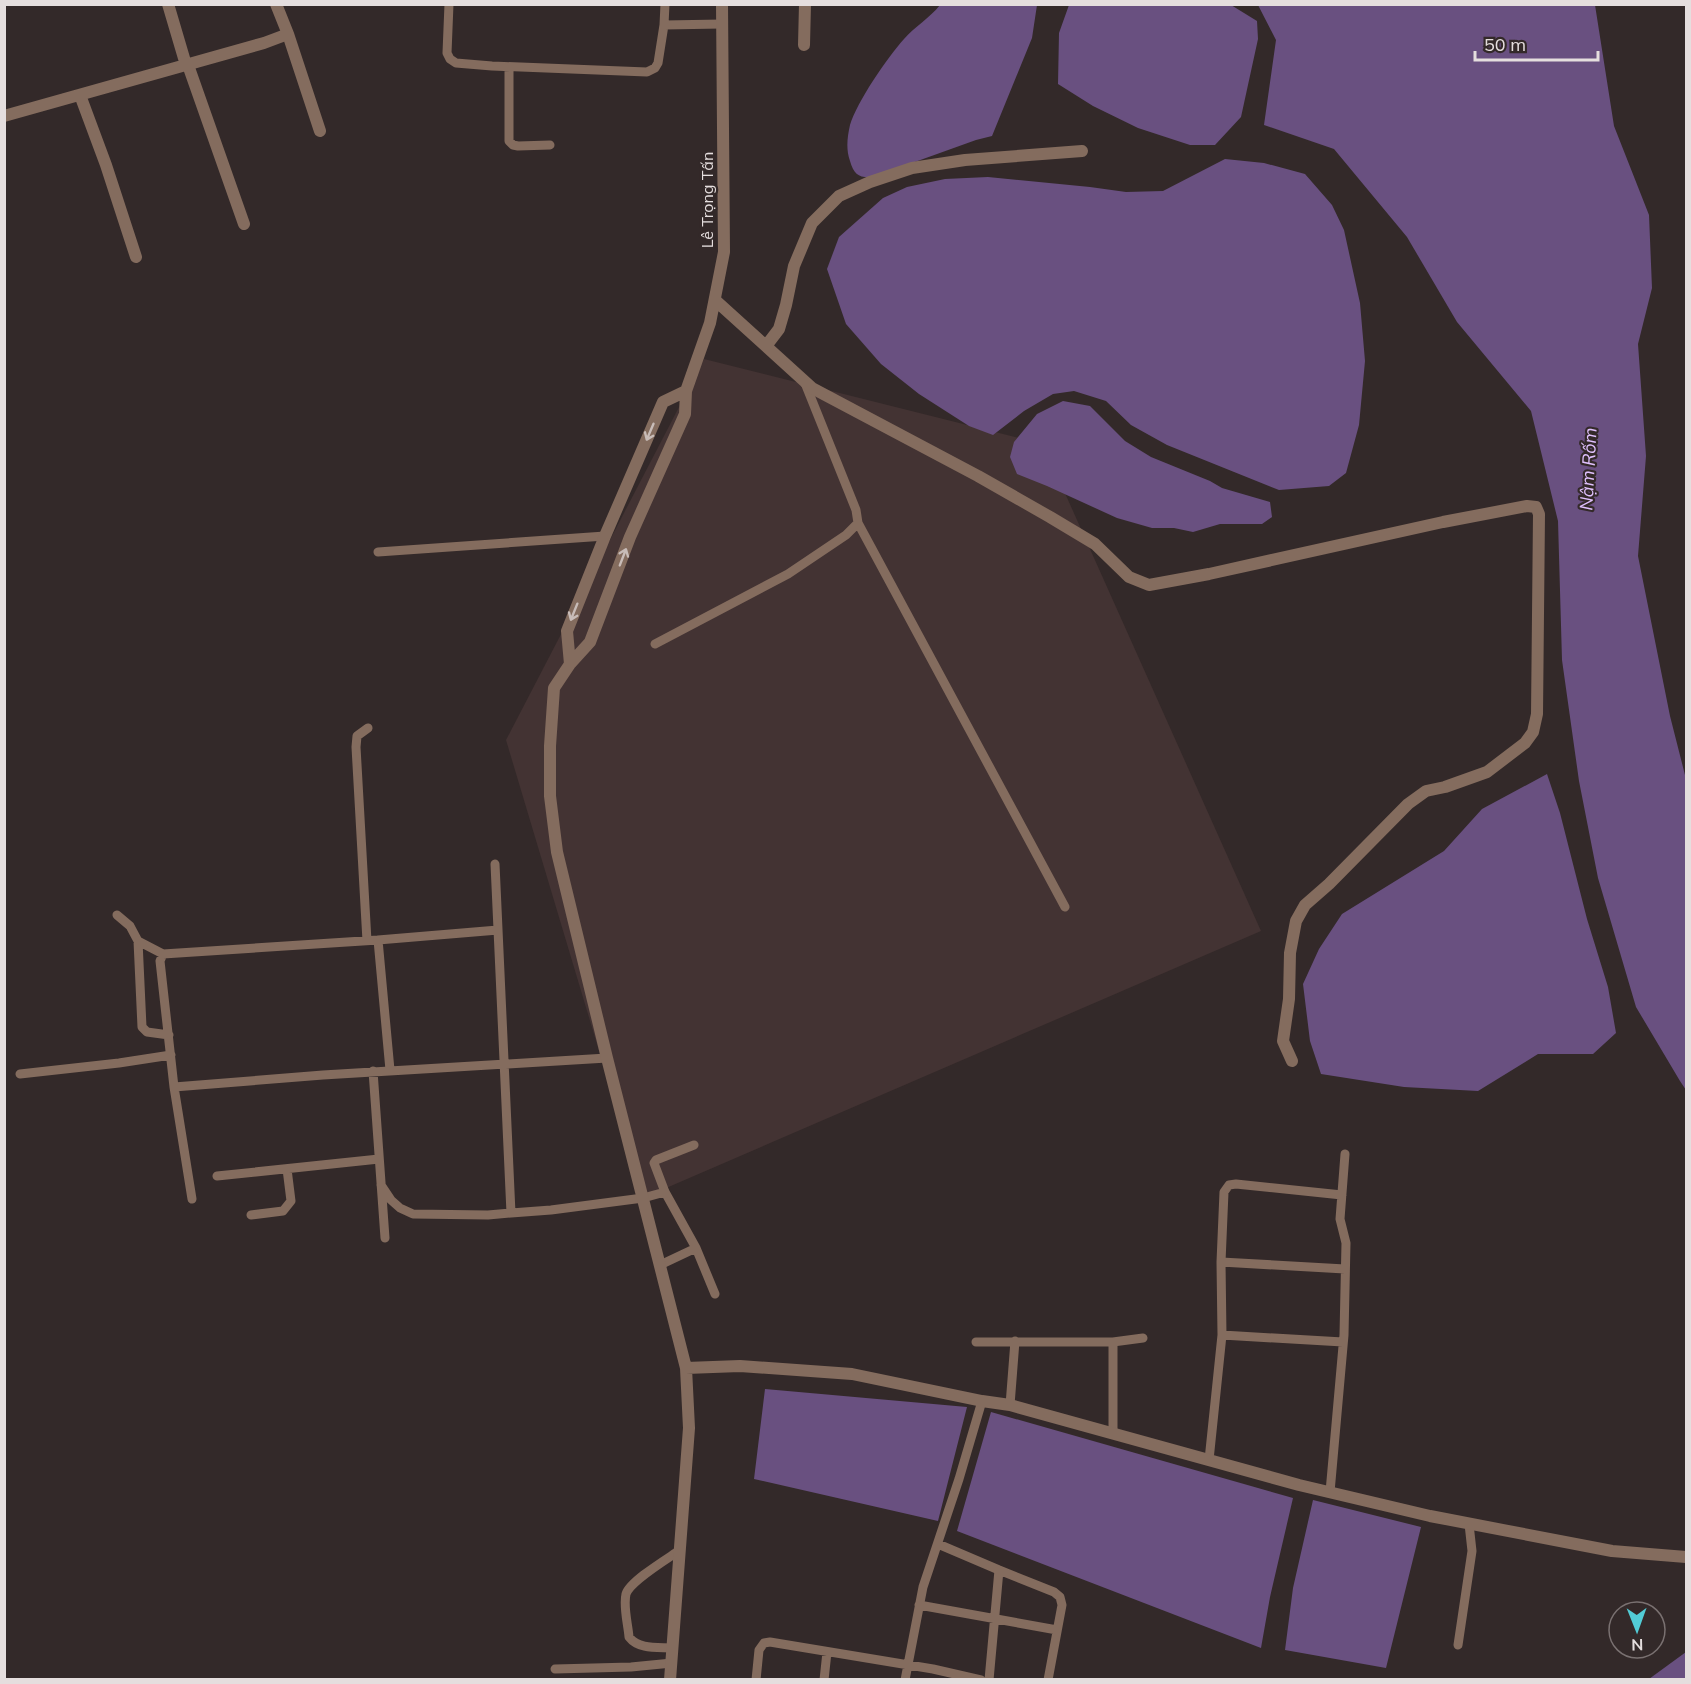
<svg xmlns="http://www.w3.org/2000/svg" width="1691" height="1684" viewBox="0 0 1691 1684" font-family="Mulish,sans-serif">
  <style>
    .built { fill: #433333 }
    .water { fill: #695080 }
    .lines { fill: none; stroke-linecap: round; stroke-linejoin: round }
    .lane { stroke: #846c5e; stroke-width: 9 }
    .street { stroke: #846c5e; stroke-width: 12 }
    .oneway { stroke: #c8bcb8 }
    .labels { text-anchor: middle; dominant-baseline: central; stroke-width: 4.5; stroke-linejoin: round; paint-order: stroke }
    .street-label { font-size: 16px; fill: #e5dede; stroke: #332929 }
    .water-label { font-size: 18px; font-style: italic; fill: #e0c1fe; stroke: #332929 }
  </style>
  <rect width="100%" height="100%" fill="#332929"/>
  <path class="built" d="M704 359 1043 444 1261 931 643 1198 506 740Z"/>
  <path class="water" d="M940 5H1037L1032 38 992 136 976 140 873 177C859 178 854 175 850 161 846 150 847 138 850 125 857 102 887 58 904 39 914 27 930 18 940 5Z
    M1069 5H1231L1257 21 1258 39 1241 117 1215 145H1190L1138 128 1093 106 1058 84 1059 33Z
    M1258 5H1595L1614 126 1649 215 1652 288 1638 344 1646 456 1638 556 1670 716 1686 779V1090L1680 1081 1636 1007 1598 878 1579 781 1562 660 1558 521 1531 411 1457 322 1407 237 1334 149 1264 125 1276 40Z
    M1225 159 1264 163 1305 174 1332 205 1344 230 1360 303 1365 361 1359 425 1346 473 1329 486 1279 490 1167 445 1131 425 1106 401 1074 391 1053 394 1024 411 993 435 969 426 919 394 881 364 846 324 827 269 839 237 883 198 907 187 945 179 988 177 1090 187 1126 192 1163 191Z
    M1063 401 1090 406 1125 441 1151 457 1210 481 1222 488 1270 502 1272 517 1262 524H1220L1193 532 1174 528H1152L1117 518 1047 486 1017 474 1010 457 1014 442 1037 414Z
    M1547 774 1560 813 1587 919 1608 987 1616 1033 1593 1054H1538L1478 1091 1404 1087 1321 1074 1310 1041 1303 984 1319 949 1342 914 1444 851 1482 809Z
    M765 1389 967 1407 938 1521 754 1479Z
    M991 1412 1293 1498 1270 1597 1261 1648 957 1531Z
    M1313 1500 1421 1527 1386 1668 1285 1650 1293 1588Z
    M1686 1652V1679H1649Z"/>
  <g class="lines">
    <path class="lane" d="M449 4 447 53 450 59 456 63 492 66 647 72 655 68 658 63 664 25
      M665 4 664 25 722 24
      M509 67V141L513 145 518 146 550 145
      M858 523 1065 907
      M378 552 605 536
      M655 644 788 574 846 535 858 523 856 510 805 383
      M117 915 130 926 138 941 163 954
      M378 940 390 1070
      M138 941 142 1027 147 1032 169 1035
      M367 941 356 747 357 736 368 728
      M373 1071 385 1238
      M20 1074 119 1063 171 1055
      M174 1087 323 1075 607 1058
      M694 1145 656 1160 654 1163 665 1192 696 1248 715 1294
      M217 1176 379 1159
      M381 1185 391 1200 400 1208 413 1214 488 1215 511 1213 495 864
      M192 1199 174 1087 160 961 163 954 378 940 498 930
      M511 1213 551 1210 643 1198 665 1192
      M251 1215 283 1211 291 1201 287 1169
      M1221 1262 1345 1269
      M660 1265 696 1248
      M1222 1335 1343 1342
      M976 1342H1113L1143 1338
      M1010 1405 1015 1341
      M1113 1433V1342
      M1209 1460 1222 1335 1221 1262 1224 1192 1229 1185 1236 1184 1342 1195
      M1330 1492 1344 1335 1346 1243 1340 1219 1345 1154
      M938 1544 999 1570 1054 1592 1060 1597 1062 1605 1048 1680
      M919 1605 1057 1630
      M1458 1645 1472 1551 1469 1524
      M673 1648C658 1647 639 1650 629 1637 628 1624 623 1607 626 1594 630 1581 667 1559 680 1550
      M555 1669 631 1667 672 1663
      M756 1680 759 1650 764 1643 770 1642 933 1669 981 1680
      M824 1680 827 1652
      M905 1680 923 1587 959 1479 982 1401
      M989 1680 999 1570"/>
    <path class="street" d="M168 4 186 65
      M288 34 320 131
      M804 45 805 4
      M188 65 244 224
      M80 95 106 165 136 257
      M4 116 264 43 288 34 276 4
      M715 300 812 388 978 476 1050 517 1095 544 1129 577 1149 585 1209 574 1443 522 1527 506 1536 507 1539 514 1537 714 1533 732 1525 743 1487 772 1445 787 1426 791 1408 804 1329 884 1305 905 1296 921 1290 953 1289 999 1283 1041 1292 1061
      M766 346 779 329 786 305 794 266 812 223 839 196 870 182 912 168 965 160 1082 151
      M570 664 567 631 605 536 663 402 686 391
      M686 1368 740 1366 852 1374 982 1401 1010 1405 1299 1485 1430 1516 1612 1551 1686 1557
      M670 1680 689 1428 686 1368 607 1058 557 852 550 796V746L554 688 570 664 590 642 630 537 685 414 686 391 710 323 724 252 722 4"/>
  </g>
  <defs><path id="oneway-shaft" d="M-6 0H5M1.5-3L5.5 0L1.5 3" fill="none" stroke-width="1.6" stroke-linecap="round" stroke-linejoin="round" transform="scale(1.5)"/></defs>
  <g class="oneway">
    <use href="#oneway-shaft" transform="translate(650 432) rotate(113)"/>
    <use href="#oneway-shaft" transform="translate(623 557) rotate(-69)"/>
    <use href="#oneway-shaft" transform="translate(574 612) rotate(112)"/>
  </g>
  <g class="labels">
    <g class="street-label">
      <text transform="translate(707 200) rotate(-90)">Lê Trọng Tấn</text>
    </g>
    <g class="water-label">
      <text transform="translate(1588 469) rotate(-87)">Nậm Rốm</text>
    </g>
  </g>
  <rect width="1691" height="1684" fill="none" stroke="#e5dede" stroke-width="12"/>
  <g transform="translate(1637 1630) rotate(179)"><circle r="28" fill="#332929" stroke="#7a7171" stroke-width="1.5"/>
  <path d="M0-4.5L10 22L0 15L-10 22Z" fill="#52ccd6"/>
  <text y="-9" font-size="16" font-weight="bold" text-anchor="middle" fill="#e5dede">N</text>
  </g>
  <path d="M1475 51v9h123v-9" fill="none" stroke="#e5dede" stroke-width="3"/>
  <text x="1484" y="51" font-size="18" fill="#e5dede" stroke="#332929" stroke-width="4.5" paint-order="stroke">50 m</text>
</svg>
